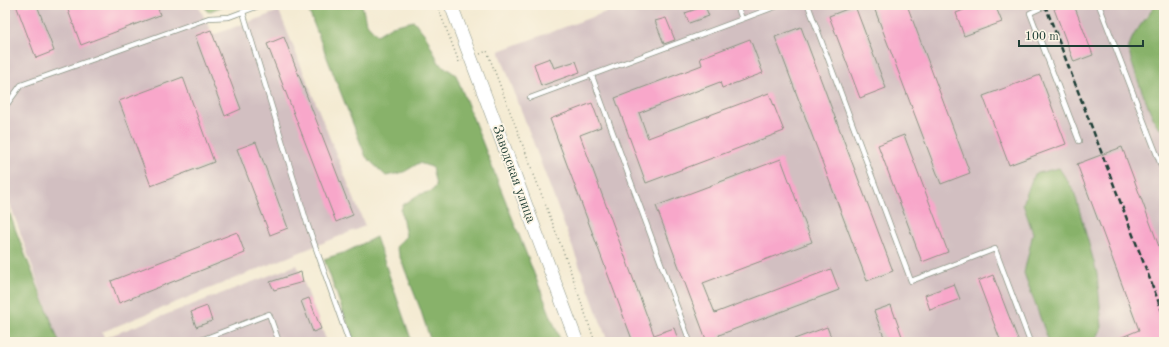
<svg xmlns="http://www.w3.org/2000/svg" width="1169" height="347" viewBox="0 0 1169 347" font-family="'Old Standard TT',serif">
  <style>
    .industrial { fill: #d2bfc1 }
    .forest { fill: #88b26a; stroke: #54784f }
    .building { fill: #f8a7ca }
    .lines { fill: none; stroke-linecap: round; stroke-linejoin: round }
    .lane-casing { stroke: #8a9484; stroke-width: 6 }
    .secondary-casing { stroke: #8a9484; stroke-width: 14 }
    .path { stroke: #8a9484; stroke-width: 1.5; stroke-dasharray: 1 3; stroke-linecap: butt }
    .lane { stroke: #fff; stroke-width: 4.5 }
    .secondary { stroke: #fff; stroke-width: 13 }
    .rail { stroke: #1f3d34; stroke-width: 2.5; stroke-dasharray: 6 3; stroke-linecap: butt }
    .labels { text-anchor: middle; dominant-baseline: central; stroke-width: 3.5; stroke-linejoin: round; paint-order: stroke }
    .street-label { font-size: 14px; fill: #1f3d34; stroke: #fcf5e5 }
  </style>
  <rect width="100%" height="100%" fill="#fcf5e5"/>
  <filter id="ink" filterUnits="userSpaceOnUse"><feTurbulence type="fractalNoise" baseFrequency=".025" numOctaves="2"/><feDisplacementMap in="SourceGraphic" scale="8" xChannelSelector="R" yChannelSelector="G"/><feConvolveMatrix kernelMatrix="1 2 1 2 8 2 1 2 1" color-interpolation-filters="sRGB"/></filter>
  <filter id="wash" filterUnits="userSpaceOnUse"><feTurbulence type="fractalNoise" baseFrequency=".012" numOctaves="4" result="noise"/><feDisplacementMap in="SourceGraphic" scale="16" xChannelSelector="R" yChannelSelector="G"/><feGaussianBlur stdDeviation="0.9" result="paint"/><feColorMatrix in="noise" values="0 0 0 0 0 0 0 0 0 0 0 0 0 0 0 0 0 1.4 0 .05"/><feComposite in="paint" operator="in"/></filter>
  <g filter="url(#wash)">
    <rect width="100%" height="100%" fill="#f4ebd3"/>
    <path class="industrial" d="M5 5H198L213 35 279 11 365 226 102 332 106 342H59L5 190Z
      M625 5H1164V342H608L499 51Z
      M297 265 327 342H109L107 337Z"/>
    <path class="forest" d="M204 5H225L208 12Z
      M311 5H362L366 23 377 35 392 26 414 21 426 36 439 63 456 75 561 342H431L420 308 396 247 406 236 401 210 403 205 418 195 432 191 436 186 432 167 419 163 404 172 386 176 366 157 308 9Z
      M1155 5H1164V131C1162 129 1159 128 1157 125 1151 116 1127 56 1129 47 1133 30 1147 20 1155 5Z
      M1059 168 1074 191 1097 273 1102 327 1095 342H1049L1024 273 1033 233 1023 204 1034 174Z
      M5 200C21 248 42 294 59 342H5Z
      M376 237 412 342H354L324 259 346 252Z"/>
    <g id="blocks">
      <path class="building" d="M16 5H37L54 51 36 58Z
        M66 5H157L160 15 81 45Z
        M873 5H907L970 173 941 184Z
        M976 5H995L1002 22 964 36 956 13Z
        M1063 5H1074L1093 55 1074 62 1054 9Z
        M705 6 709 16 689 23 685 13Z
        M855 6 886 88 860 98 829 16Z
        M666 18 675 40 664 44 655 21Z
        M801 27 893 271 867 281 775 37Z
        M211 30 241 109 225 116 195 36Z
        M284 37 353 215 336 222 267 44Z
        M750 39 763 73 722 88 720 82 639 113 648 138 769 93 784 131 646 183 615 98 702 65 700 58Z
        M550 58 554 68 576 61 580 72 541 86 534 64Z
        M1040 75 1066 144 1009 165 983 96Z
        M183 77 214 162 151 186 119 101Z
        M592 103 601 127 580 135 654 335 674 328 679 342H633L550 119Z
        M904 135 948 252 922 262 878 145Z
        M256 142 288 228 270 235 237 149Z
        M1122 147 1164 260V342H1110L1139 330 1077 164Z
        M781 159 812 242 703 283 715 313 831 269 839 290 719 335 721 342H707L656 206Z
        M237 232 245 253 119 303 111 281Z
        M301 272 303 282 274 290 270 282Z
        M993 275 1019 342H1001L978 281Z
        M954 284 960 299 930 310 925 295Z
        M309 298 321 329 313 332 301 301Z
        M891 305 904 342H886L874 311Z
        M207 306 212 321 196 327 191 312Z
        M827 327 833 342H789V341Z"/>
    </g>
  </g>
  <g filter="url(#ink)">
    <use href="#blocks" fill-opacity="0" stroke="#8a9484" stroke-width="1"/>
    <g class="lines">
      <g class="lane-casing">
        <path id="lane" d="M737 5 742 19
          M808 5 911 281 995 249 1030 342
          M1047 5 1030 13 1079 141
          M1099 5 1164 173
          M243 12 307 223 349 342
          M592 76 690 342
          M530 98 780 5
          M5 105 8 103 21 85 209 18 229 17 261 5
          M196 342 269 314 279 342"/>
      </g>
      <g class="secondary-casing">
        <path id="secondary" d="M451 5 577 342"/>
      </g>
      <path class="path" d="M437 5 459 62 462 61
        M480 54 487 51 568 264 595 342"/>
      <use href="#lane" class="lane"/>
      <use href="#secondary" class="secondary"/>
      <path class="rail" d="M1045 5 1164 316"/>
    </g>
  </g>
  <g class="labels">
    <g class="street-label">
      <text transform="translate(514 174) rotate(70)">Заводская улица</text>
    </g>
  </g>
  <rect width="1169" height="347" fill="none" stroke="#fcf5e5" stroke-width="20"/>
  <path d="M1019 40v6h124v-6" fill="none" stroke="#1f3d34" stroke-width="2"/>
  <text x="1025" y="40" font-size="12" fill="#1f3d34" stroke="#fcf5e5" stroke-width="3" paint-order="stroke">100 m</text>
</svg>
